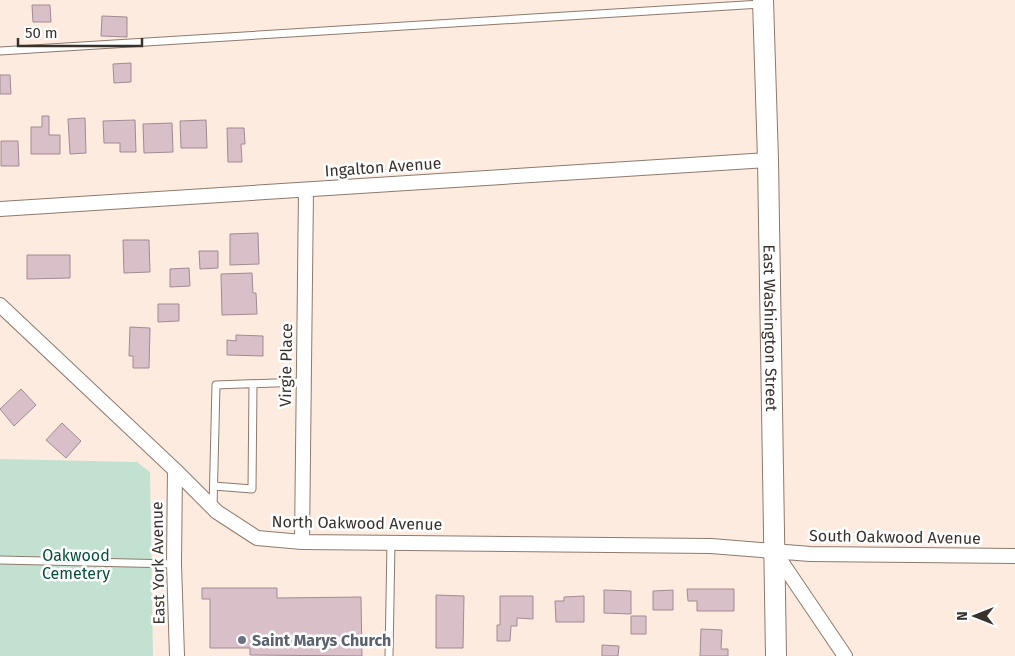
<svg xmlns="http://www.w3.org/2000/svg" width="1015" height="656" viewBox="0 0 1015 656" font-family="'Fira Sans',sans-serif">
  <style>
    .green { fill: #c3e1d0 }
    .building { fill: #d9c0c8; stroke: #a28a92 }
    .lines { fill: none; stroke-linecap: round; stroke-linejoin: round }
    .service-casing { stroke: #8e7a6d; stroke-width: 9 }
    .minor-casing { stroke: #8e7a6d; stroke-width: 16 }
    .secondary-casing { stroke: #8e7a6d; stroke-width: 22 }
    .service { stroke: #fff; stroke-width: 7 }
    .minor { stroke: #fff; stroke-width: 14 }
    .secondary { stroke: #fff; stroke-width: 20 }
    .worship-dot { fill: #6b7280; stroke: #fff; stroke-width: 2 }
    .labels { text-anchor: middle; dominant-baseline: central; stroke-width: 5; stroke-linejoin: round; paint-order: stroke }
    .street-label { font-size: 16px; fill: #39312c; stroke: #fff }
    .park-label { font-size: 16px; fill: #065135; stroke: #fff }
    .worship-label { font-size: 16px; font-weight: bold; fill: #5b616d; stroke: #fff; text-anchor: start }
  </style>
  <rect width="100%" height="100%" fill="#fdebe0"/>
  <path class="green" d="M0 459 137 462 150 472 153 656H0Z"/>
  <path class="building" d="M32 5H50L51 22H33Z
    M102 16 127 17V37L101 36Z
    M131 63V82L114 83 113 64Z
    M0 75H10L11 94H0Z
    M42 116H49V135H60V154H31V127H42Z
    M85 118 86 153 70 154 68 119Z
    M135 120 136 152H120V143H104L103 121Z
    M206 120 207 148H181L180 121Z
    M172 123 173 152 144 153 143 124Z
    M227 128H244L245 144H241L242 162H228Z
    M1 141H18L19 166H1Z
    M258 233 259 264 230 265V234Z
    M123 240H149L150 272 124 273Z
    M199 251H218V268L200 269Z
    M27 255H70V278L27 279Z
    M189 268 190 286 170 287V269Z
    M252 273 253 293H256L257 314 222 315 221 274Z
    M158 304H179V321L158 322Z
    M130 327 150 328 149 368H133V356H129Z
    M236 335 263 336V356L227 355V340L236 341Z
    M21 389 36 405 14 426 0 409Z
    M62 423 81 441 66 458 46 440Z
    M202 588H277V598L361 597 362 656 250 655V648H210V599H202Z
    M687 589H734V611H697V601H688Z
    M604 590 631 591V614L604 613Z
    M673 590V610H653V591Z
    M436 595 464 596 463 648H436Z
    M500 596H533V619L517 618V626H511L510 641H497V625H500Z
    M584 596V622H556L555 601H564V597Z
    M631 616H646V634H631Z
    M701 629 722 630 721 649H728V656H700Z
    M602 645 619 646 618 656H602Z"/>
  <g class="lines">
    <g class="service-casing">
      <path id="service" d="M0 51 761 4
        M214 486 252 489 253 384
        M213 508 216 385 303 382
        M0 560 174 564
        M389 656 391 543"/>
    </g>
    <g class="minor-casing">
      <path id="minor" d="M0 209 768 160
        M0 305 175 470 217 512 257 538 302 542 711 546 810 554 1015 556
        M175 470 174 564 177 656
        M302 542 306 190
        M774 551 845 656"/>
    </g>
    <g class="secondary-casing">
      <g id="secondary">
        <path id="s1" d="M763 0 768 160 776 656"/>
      </g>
    </g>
    <use href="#service" class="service"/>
    <use href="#minor" class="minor"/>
    <use href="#secondary" class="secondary"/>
  </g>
  <circle class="worship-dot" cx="242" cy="640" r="5"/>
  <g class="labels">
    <g class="street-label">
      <text transform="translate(383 167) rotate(-4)">Ingalton Avenue</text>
      <text stroke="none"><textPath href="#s1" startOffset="328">East Washington Street</textPath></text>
      <text transform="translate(286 365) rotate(-89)">Virgie Place</text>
      <text transform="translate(357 523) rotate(1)">North Oakwood Avenue</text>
      <text transform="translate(895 537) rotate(1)">South Oakwood Avenue</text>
      <text transform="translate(158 563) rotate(-91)">East York Avenue</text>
    </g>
    <g class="park-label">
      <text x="76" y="555">Oakwood<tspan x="76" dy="18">Cemetery</tspan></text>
    </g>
    <g class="worship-label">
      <text x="252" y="640">Saint Marys Church</text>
    </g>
  </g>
  <g transform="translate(975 616) rotate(270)" stroke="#ffffff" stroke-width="4" paint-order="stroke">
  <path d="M0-4L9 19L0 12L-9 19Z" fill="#39312c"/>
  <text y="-8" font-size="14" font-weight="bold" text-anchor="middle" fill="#39312c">N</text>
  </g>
  <path d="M18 38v8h124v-8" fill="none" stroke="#39312c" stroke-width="2.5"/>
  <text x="25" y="38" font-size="15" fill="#39312c" stroke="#ffffff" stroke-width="4" paint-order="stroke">50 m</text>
</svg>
